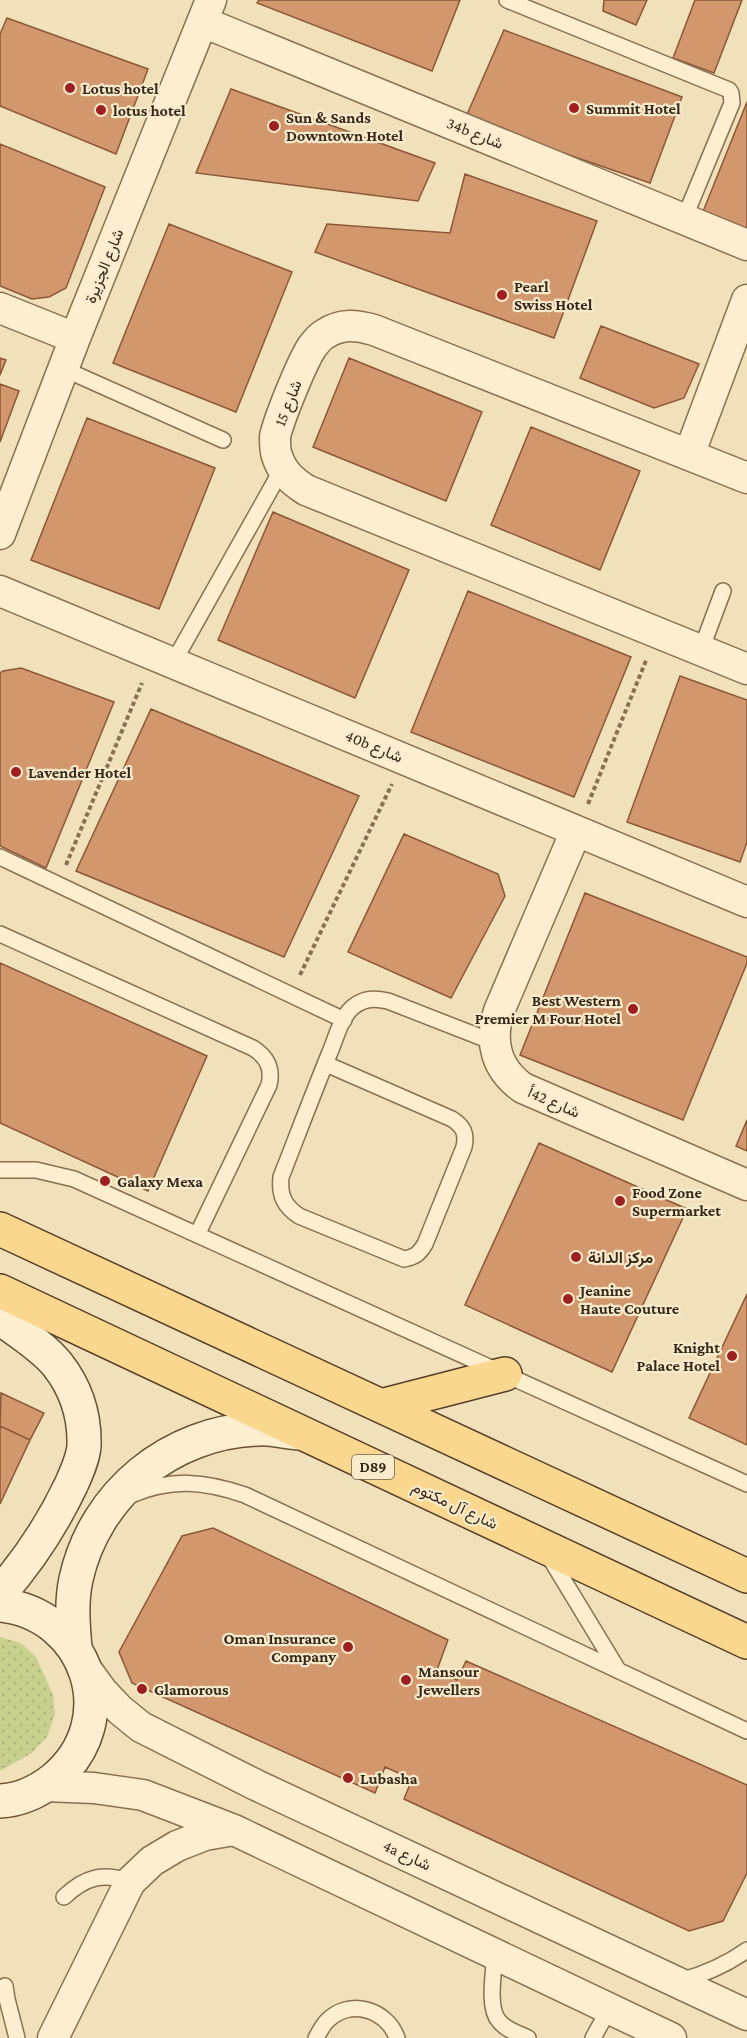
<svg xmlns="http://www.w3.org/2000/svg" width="747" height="2038" viewBox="0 0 747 2038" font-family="'Crimson Pro',Vazirmatn,serif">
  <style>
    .grass { fill: url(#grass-dots) }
    .building { fill: #d3976d; stroke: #8b5837; stroke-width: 1.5 }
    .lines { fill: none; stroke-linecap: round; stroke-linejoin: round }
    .lane-casing { stroke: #8a7053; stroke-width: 18 }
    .street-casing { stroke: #8a7053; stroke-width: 33 }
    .secondary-casing { stroke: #6b5137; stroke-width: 36 }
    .primary-casing { stroke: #563e29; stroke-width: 36 }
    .path { stroke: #8a7053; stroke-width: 4; stroke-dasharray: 4.5 3; stroke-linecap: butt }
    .lane { stroke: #fceece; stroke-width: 15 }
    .street { stroke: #fceece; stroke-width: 30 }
    .secondary { stroke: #fceece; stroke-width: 33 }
    .primary { stroke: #f9d78e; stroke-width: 33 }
    .poi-dot { fill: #9e1f20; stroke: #f8ebcb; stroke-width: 2 }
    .labels { text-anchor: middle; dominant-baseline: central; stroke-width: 4.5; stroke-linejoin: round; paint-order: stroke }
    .shield { fill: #f8ebcb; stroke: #71624f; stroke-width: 1.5 }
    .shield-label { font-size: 15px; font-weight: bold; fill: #37281a }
    .poi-label { font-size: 16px; font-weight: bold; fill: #37281a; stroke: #f8ebcb; text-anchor: start }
    .street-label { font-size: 16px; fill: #37281a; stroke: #f8ebcb }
  </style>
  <defs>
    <pattern id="grass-dots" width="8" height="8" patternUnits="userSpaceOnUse" patternTransform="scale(1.5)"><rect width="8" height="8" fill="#c8d08e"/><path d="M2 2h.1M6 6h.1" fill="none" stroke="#acb37a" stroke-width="1.8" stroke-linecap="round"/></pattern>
  </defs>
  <rect width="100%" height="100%" fill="#f1e1bb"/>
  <path class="grass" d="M0 1637 21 1643 36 1657 53 1695 55 1714 47 1737 32 1753 0 1771Z"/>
  <path class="building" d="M259 0H460L432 71 257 3Z
    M604 0H647L636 25 603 11Z
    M695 0H742L714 73 673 58Z
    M7 18 148 69 116 154 0 106V34Z
    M504 30 682 97 650 183 465 119Z
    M231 89 435 163 418 201 196 173Z
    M747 102V232L702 214Z
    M0 144 105 187 66 288 49 297 32 299 0 286Z
    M465 174 597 221 554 338 315 252 327 224 450 233Z
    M169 224 292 272 236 412 113 363Z
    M601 326 699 364 684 398 654 408 580 378Z
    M0 358 6 360 0 375Z
    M349 358 482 412 446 501 313 447Z
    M0 384 19 391 0 442Z
    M87 418 215 468 159 609 31 560Z
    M531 427 640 471 600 570 491 525Z
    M273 512 409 570 355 698 218 640Z
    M468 591 631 657 574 797 411 732Z
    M21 668 114 702 46 868 0 846V673L3 671Z
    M680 676 747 700V842L740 862 627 822Z
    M151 709 359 796 284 957 76 871Z
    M404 834 498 874 505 896 451 998 348 952Z
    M585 893 747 957V963L683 1120 520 1055Z
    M0 963 207 1056 148 1191 0 1123Z
    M747 1120V1151L736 1146Z
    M539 1143 687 1209 612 1372 465 1305Z
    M747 1294V1445L689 1418Z
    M1 1393 44 1413 30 1440 0 1426Z
    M0 1426 30 1440 0 1504Z
    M213 1528 448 1640 437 1670 457 1680 466 1661 747 1785V1873L723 1921 689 1931 404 1799 412 1779 385 1767 375 1793 132 1683 119 1652 182 1536Z"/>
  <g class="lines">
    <g class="lane-casing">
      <path id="lane" d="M507 0 729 90 731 93 732 103 684 219
        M64 369 223 440
        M701 650 723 591
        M173 663 282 469
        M0 857 344 1020
        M0 934 253 1048C267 1057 273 1068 269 1085L197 1235
        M326 1064 452 1119C463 1126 467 1133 464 1147L425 1244C419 1254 415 1257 404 1259L299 1216C284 1206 279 1195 281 1177 297 1136 313 1094 330 1052 336 1038 341 1017 353 1007 364 998 375 998 388 1001L493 1042
        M0 1170H36L74 1179 747 1484
        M131 1495C172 1478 204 1481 245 1495L747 1731
        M547 1553 618 1670
        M64 1897C85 1877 103 1872 130 1882
        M495 1954C494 1971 487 2008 499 2021 506 2030 518 2033 528 2038
        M680 1981C705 1974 726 1965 747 1950
        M5 1986 7 1999 17 2038
        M316 2038C319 2033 322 2026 327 2021 349 1998 387 2009 397 2038
        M593 2038 609 2009"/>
    </g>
    <g class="street-casing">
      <path id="street" d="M203 22 747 245
        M0 308 75 338
        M689 455 747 300
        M747 478 374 330C357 325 341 323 325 334 321 336 315 343 312 347 302 362 278 421 275 437 275 443 275 451 277 456 282 472 292 481 306 490L747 669
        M0 534 75 338 211 0
        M0 591 747 902
        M576 831 499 1011C489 1042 496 1069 523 1088L747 1185
        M86 1669 102 1691 120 1710 141 1727 256 1785 747 2015
        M45 1786 94 1788 143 1795 234 1830 671 2038
        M53 2038 130 1882 152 1861 177 1846 205 1835 234 1830"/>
    </g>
    <g class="secondary-casing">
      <path id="secondary" d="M0 1318C19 1332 42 1346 57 1364 76 1388 85 1416 84 1446 83 1459 76 1474 71 1485 52 1525 29 1560 0 1593
        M0 1605C88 1614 124 1721 54 1779 39 1791 20 1800 0 1801
        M75 1648C73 1625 71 1602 76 1579 95 1493 171 1432 258 1429 271 1428 286 1432 299 1433"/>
    </g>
    <g class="primary-casing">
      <path id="primary" d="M0 1229 747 1576
        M0 1291 747 1642
        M381 1406 505 1374"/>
    </g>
    <path class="path" d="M588 804 647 658
      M66 865 142 683
      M300 975 392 784"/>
    <use href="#lane" class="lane"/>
    <use href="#street" class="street"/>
    <use href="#secondary" class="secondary"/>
    <use href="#primary" class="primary"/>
  </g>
  <g class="poi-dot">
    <circle cx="70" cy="88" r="6"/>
    <circle cx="574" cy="108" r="6"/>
    <circle cx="101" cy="110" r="6"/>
    <circle cx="274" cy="126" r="6"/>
    <circle cx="502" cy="295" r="6"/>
    <circle cx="16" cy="772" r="6"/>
    <circle cx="633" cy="1009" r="6"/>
    <circle cx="105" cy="1181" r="6"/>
    <circle cx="620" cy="1201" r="6"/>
    <circle cx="576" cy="1257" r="6"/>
    <circle cx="568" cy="1299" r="6"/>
    <circle cx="732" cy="1356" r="6"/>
    <circle cx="348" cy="1647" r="6"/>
    <circle cx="406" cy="1680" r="6"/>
    <circle cx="142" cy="1689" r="6"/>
    <circle cx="348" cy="1778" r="6"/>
  </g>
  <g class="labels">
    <rect class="shield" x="352" y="1455" width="42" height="24" rx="4.5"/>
    <g class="shield-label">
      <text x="373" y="1467">D89</text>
    </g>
    <g class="poi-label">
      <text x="82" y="88">Lotus hotel</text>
      <text x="586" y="108">Summit Hotel</text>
      <text x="113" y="110">lotus hotel</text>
      <text x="286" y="117">Sun &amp; Sands<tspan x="286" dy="18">Downtown Hotel</tspan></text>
      <text x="514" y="286">Pearl<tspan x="514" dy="18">Swiss Hotel</tspan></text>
      <text x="28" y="772">Lavender Hotel</text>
      <text x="621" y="1000" text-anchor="end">Best Western<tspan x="621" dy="18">Premier M Four Hotel</tspan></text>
      <text x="117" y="1181">Galaxy Mexa</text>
      <text x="632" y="1192">Food Zone<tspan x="632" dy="18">Supermarket</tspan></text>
      <text x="588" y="1257">مركز الدانة</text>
      <text x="580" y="1290">Jeanine<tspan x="580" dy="18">Haute Couture</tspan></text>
      <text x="720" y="1347" text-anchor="end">Knight<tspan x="720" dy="18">Palace Hotel</tspan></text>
      <text x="336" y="1638" text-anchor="end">Oman Insurance<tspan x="336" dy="18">Company</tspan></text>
      <text x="418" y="1671">Mansour<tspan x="418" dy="18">Jewellers</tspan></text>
      <text x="154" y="1689">Glamorous</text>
      <text x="360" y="1778">Lubasha</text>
    </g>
    <g class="street-label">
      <text transform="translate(475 133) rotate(22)">34b شارع</text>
      <text transform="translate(104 266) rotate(-68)">شارع الجزيرة</text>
      <text transform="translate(288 403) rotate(-68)">شارع 15</text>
      <text transform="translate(374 746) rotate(23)">40b شارع</text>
      <text transform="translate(554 1102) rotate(24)">شارع 42أ</text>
      <text transform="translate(455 1505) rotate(25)">شارع آل مكتوم</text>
      <text transform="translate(407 1855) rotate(25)">4a شارع</text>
    </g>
  </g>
</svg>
